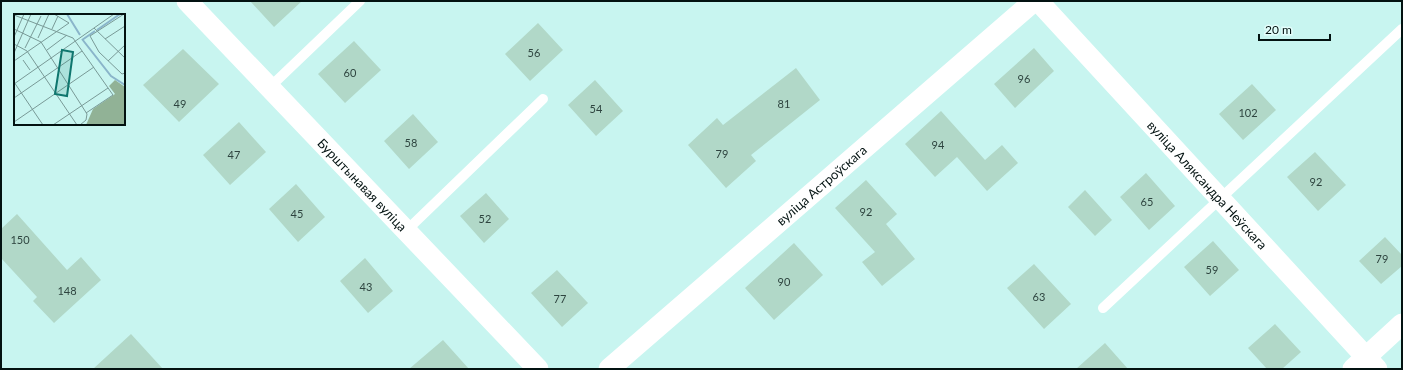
<svg xmlns="http://www.w3.org/2000/svg" width="1403" height="370" viewBox="0 0 1403 370" font-family="Lato,sans-serif">
  <style>
    .building { fill: #b1d8c8 }
    .lines { fill: none; stroke-linecap: round; stroke-linejoin: round }
    .service { stroke: #fff; stroke-width: 10 }
    .minor { stroke: #fff; stroke-width: 21 }
    .labels { text-anchor: middle; dominant-baseline: central; stroke-width: 3; stroke-linejoin: round; paint-order: stroke }
    .number-label { font-size: 11px; fill: #2e443f }
    .street-label { font-size: 13px; fill: #031211; stroke: #e4fefb }
    .inset-river { fill: none; stroke: #8ab5ca; stroke-width: 2 }
    .inset-road { fill: none; stroke: #799a97; stroke-width: 1 }
    .view { fill: #0f766e; fill-opacity: 0.15; stroke: #0f766e; stroke-width: 2 }
    .inset-edge { fill: none; stroke: #031211; stroke-width: 2 }
  </style>
  <rect width="100%" height="100%" fill="#c8f5f0"/>
  <path class="building" d="M250 1H302L274 27Z
    M538 23 563 50 530 81 505 54Z
    M354 41 381 70 345 103 318 74Z
    M1034 48 1054 71 1015 108 994 84Z
    M183 49 219 84 179 122 143 85Z
    M796 68 820 100 751 155 756 161 726 188 688 145 717 118 723 125Z
    M595 80 623 111 596 136 568 105Z
    M1252 84 1276 110 1243 140 1219 114Z
    M941 111 985 160 1002 145 1018 163 987 191 957 157 935 177 905 144Z
    M413 114 438 142 409 169 384 141Z
    M239 122 266 152 230 185 203 155Z
    M1315 152 1346 185 1318 211 1287 177Z
    M1146 173 1175 206 1149 230 1120 197Z
    M866 180 897 214 886 224 915 259 882 286 862 262 875 252 835 208Z
    M296 184 325 217 298 242 269 209Z
    M1085 190 1112 220 1095 236 1068 207Z
    M486 193 509 219 484 243 460 216Z
    M17 214 67 270 81 257 101 280 54 323 33 301 37 297 1 258V229Z
    M1385 237 1402 255V266L1381 284 1359 261Z
    M1213 241 1239 270 1210 296 1184 267Z
    M794 243 823 275 774 320 745 288Z
    M365 258 393 291 368 313 340 281Z
    M1034 264 1071 304 1044 329 1007 288Z
    M557 270 588 303 562 327 531 293Z
    M1275 324 1301 352 1282 369H1267L1248 348Z
    M131 334 163 369H93Z
    M443 340 469 369H409Z
    M1105 343 1128 369H1076Z"/>
  <g class="lines">
    <path class="service" d="M269 88 360 1
      M406 231 543 99
      M1103 308 1402 29"/>
    <g class="minor">
      <path id="s1" d="M187 1 538 369"/>
      <path id="s2" d="M1038 1 1377 369"/>
      <path id="s3" d="M609 369 1034 1"/>
      <path d="M1353 369 1402 324"/>
    </g>
  </g>
  <g class="labels">
    <g class="number-label">
      <text x="534" y="52">56</text>
      <text x="350" y="72">60</text>
      <text x="1024" y="78">96</text>
      <text x="180" y="103">49</text>
      <text x="784" y="103">81</text>
      <text x="596" y="108">54</text>
      <text x="1248" y="112">102</text>
      <text x="411" y="142">58</text>
      <text x="938" y="144">94</text>
      <text x="722" y="153">79</text>
      <text x="234" y="154">47</text>
      <text x="1316" y="181">92</text>
      <text x="1147" y="201">65</text>
      <text x="866" y="211">92</text>
      <text x="297" y="213">45</text>
      <text x="485" y="218">52</text>
      <text x="20" y="239">150</text>
      <text x="1382" y="258">79</text>
      <text x="1212" y="269">59</text>
      <text x="784" y="281">90</text>
      <text x="366" y="286">43</text>
      <text x="67" y="290">148</text>
      <text x="1039" y="296">63</text>
      <text x="560" y="298">77</text>
    </g>
    <g class="street-label">
      <text stroke="none"><textPath href="#s1" startOffset="254">Бурштынавая вуліца</textPath></text>
      <text stroke="none"><textPath href="#s3" startOffset="281">вуліца Астроўскага</textPath></text>
      <text stroke="none"><textPath href="#s2" startOffset="250">вуліца Аляксандра Неўскага</textPath></text>
    </g>
  </g>
  <g transform="translate(14 14)">
    <rect width="111" height="111" fill="#c8f5f0"/>
    <path d="M101 66 111 73V111H72L79 95 101 80 95 72Z" fill="#91b296"/>
    <path class="inset-river" d="M53 0 66 21M83 16 106 0M68 25 97 62 111 71M68 26 81 17"/>
    <path class="inset-road" d="M110 0 76 22 85 38 108 60 111 59M0 1 59 24 99 81 72 99M80 14 111 44M0 15 27 28 73 100 72 106 66 111M38 15 44 2M0 23 10 0M24 24 35 0M91 25 111 12M0 30 13 37 63 111M11 34 27 2M33 36 53 21M0 39 17 0M9 46 16 56M0 47 55 9 40 0M94 47 111 31M0 68 29 111M0 70 100 0M0 84 68 37M0 108 80 53M39 111 94 74"/>
    <path class="view" d="M48 36 59 38 53 82 41 80Z"/>
    <rect width="111" height="111" class="inset-edge"/>
  </g>
  <rect width="1403" height="370" fill="none" stroke="#031211" stroke-width="4"/>
  <path d="M1259 34v6h71v-6" fill="none" stroke="#031211" stroke-width="2"/>
  <text x="1265" y="34" font-size="12" fill="#031211" stroke="#e4fefb" stroke-width="3" paint-order="stroke">20 m</text>
</svg>
